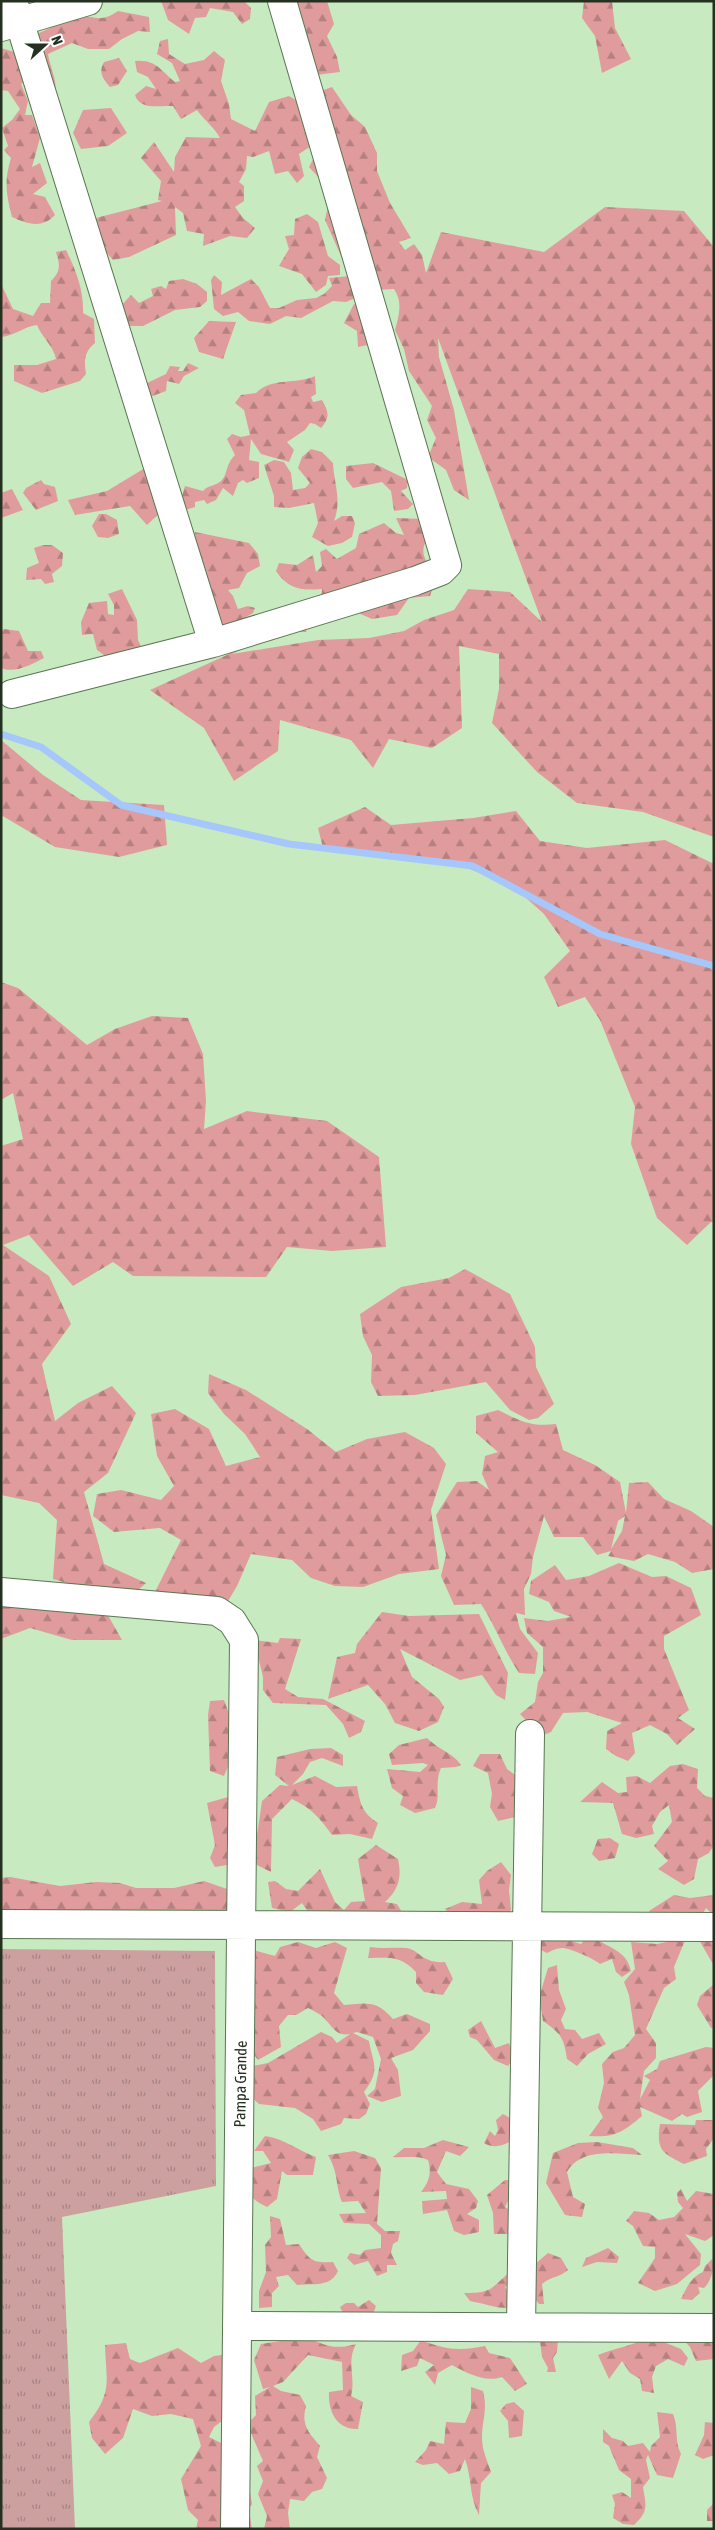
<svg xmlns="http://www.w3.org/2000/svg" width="715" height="2530" viewBox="0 0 715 2530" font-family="'Asap Condensed',sans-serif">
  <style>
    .forest { fill: url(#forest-firs); fill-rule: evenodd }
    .park { fill: url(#park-tufts) }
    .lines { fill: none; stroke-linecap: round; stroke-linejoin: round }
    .stream { stroke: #a5c7fb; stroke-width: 7 }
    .minor-casing { stroke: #587651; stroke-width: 30 }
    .minor { stroke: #fff; stroke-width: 28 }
    .labels { text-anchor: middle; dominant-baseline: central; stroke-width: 4.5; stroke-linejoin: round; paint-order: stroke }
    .street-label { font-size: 16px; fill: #243121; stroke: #fff }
  </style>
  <defs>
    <pattern id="forest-firs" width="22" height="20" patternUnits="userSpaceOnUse" patternTransform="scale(1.25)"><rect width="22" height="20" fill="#e09c9c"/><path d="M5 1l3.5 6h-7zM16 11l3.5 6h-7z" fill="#b5807f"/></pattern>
    <pattern id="park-tufts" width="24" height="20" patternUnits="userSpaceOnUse" patternTransform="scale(1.25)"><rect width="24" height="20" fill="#cda0a0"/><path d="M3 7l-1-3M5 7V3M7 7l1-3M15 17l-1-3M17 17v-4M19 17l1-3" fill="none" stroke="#a68382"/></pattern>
  </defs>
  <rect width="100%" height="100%" fill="#c8eac0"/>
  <path class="forest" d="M161 1H244L251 8 250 19 242 24 233 12 210 8 206 17 195 18 189 34 168 20Z
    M279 1H327L334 24 327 36 337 57 340 72 316 75Z
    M584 1H612L615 28 631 59 602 73 595 36 582 18Z
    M118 11 149 17 150 32 138 31 122 39 109 49H88L72 43 48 54C50 67 58 82 55 94L37 34 80 14C96 19 104 21 118 11Z
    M168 39 169 54 185 64 204 60 214 51 225 60 221 81 229 104 231 119 255 131 269 102 289 96 309 108 314 144 299 154 304 176 297 183 288 171 275 174 269 151 253 157 247 156 246 169 239 182 244 186V201L235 207 243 218 255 228 247 238 230 236 203 246 204 234 187 231 183 213 175 207 176 235 129 257 113 260 96 241 92 219 162 201 158 200 161 181 141 158 154 142 174 172 175 157 186 137 220 138C214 127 205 121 197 110L181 119 173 106C160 105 140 111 135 95L146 86 156 89 148 77 137 72 135 61C156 59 161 71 175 82L180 81 172 63 157 54 160 41Z
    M1 48 21 54 32 75 21 84 28 101 25 115H32L40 138 32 167 40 163 47 183 33 194 45 197 55 215C42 229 27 224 12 217 6 193 4 182 11 158L4 150 8 146 2 128 12 120 20 109 8 91 1 90Z
    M119 58 127 71 118 85 110 87C103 79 98 73 104 62Z
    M332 87 351 115 365 127 377 153V171L390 203 411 238 399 242 405 250 414 244 422 255 426 273 441 232 544 252 605 207 684 211 714 247V837L643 812 577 803 537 772 492 723 499 689V654L459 646 462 728 432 748 389 739 373 768 351 740 280 720 278 751 234 781 204 728 150 690 229 654 218 644 190 556 195 532 249 543 258 554 260 566 247 573 239 588 228 590 233 596 238 609 248 606 255 608 253 613 239 621 310 612 306 632H279L232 654 318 640 369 638 404 631 424 620 454 610 468 589 510 592 542 622 438 338 439 357 454 410 469 500 454 490 446 470 428 457 436 438 427 420 432 406 409 371 404 349 395 330C399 316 403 302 394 289L374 290 346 302 333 301 301 318 286 316 270 324 249 321 238 312 223 316 214 309 211 280 214 275 222 282 221 295 251 279 259 287 270 308H279L297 300 316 298 324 294 332 286 329 278 350 276 325 220 328 206 321 180 309 167 320 146 318 92Z
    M111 108 127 133 108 146 81 149 73 133 83 110Z
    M307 214 318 222 328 256 340 265V275L328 276 326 285 316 292 302 274 279 266 289 249 285 236 294 235 295 219Z
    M66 250C76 270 84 291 83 313L94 319 95 343C84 352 84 360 86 374L80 381 42 393 14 381V365H37L56 359C53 345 43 339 37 325 23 327 14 336 1 337V284L13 309 33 316 41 303H50L51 281C61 271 60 265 56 252Z
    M183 279 197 284 207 292V301L200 307 175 310 143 326H127L119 308 131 295 139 303 153 296 151 289 161 286 166 289 169 281Z
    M354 304 367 306 382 342 358 347 357 331 344 323Z
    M209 321 236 322 223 359 199 352 194 338Z
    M188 363 199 368 184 376 179 384 167 381 166 391 150 397 145 384 166 374 170 366 180 367 178 371H183Z
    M315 376 316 394 311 397 313 402 322 400C329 412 330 418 321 428L315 424 310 423 305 430 287 442 294 450 289 462 261 454 251 439 249 460 259 462V478L247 483 243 480 238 483 233 496 223 488 216 500 207 504 204 500 195 502V507L185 510 181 500 185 486 203 491C208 485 216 486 221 481 228 475 225 465 235 455L227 439 232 434 241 437 250 435 244 410 235 403 241 395 256 393C272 377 295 385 315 376Z
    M311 449 322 452 333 463C334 484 342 500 334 521L342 516H352L355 523 352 537 342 543 328 546 312 537 318 523 314 503 289 508 274 507V496L264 465 274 460 284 462 291 473 293 490 305 488 310 483 298 468 302 457Z
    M373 463 408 480 407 488 401 491 413 504 408 509 394 511 391 491 382 482 353 488 346 479V466Z
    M145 468 165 508 147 525 130 506 75 515 68 500 107 491Z
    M41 480 44 484 55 487 58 501 36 510 23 493 26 488Z
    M12 489 23 510 1 518V493Z
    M99 514H106L117 520 119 534 108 538 98 537 92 526Z
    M396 518 423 519 428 537C417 556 428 559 433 575 435 581 432 590 430 596L409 598 397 615 372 619 356 612 321 605 322 589C301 591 288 589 276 571L279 563 297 565 313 555 316 572 322 566 320 552 326 549 337 559 356 548 359 534 384 523 396 533 404 535Z
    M43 545H52L63 553 62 566 52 574 54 582 45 584 41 579 26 580 27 568 39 563 34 548Z
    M122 589 137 620 138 640 147 659 108 658 97 650 93 634 82 635 81 622 89 603 107 601 108 614 114 615V605L108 594Z
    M4 629 19 631 28 651H41L44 658C33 664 14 674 1 668V631Z
    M1 740 43 775 81 800 164 805 167 845 119 857 55 847 1 815Z
    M365 807 391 825 473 818 516 811 540 841 587 848 665 840 714 864V1222H711L687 1245 657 1218 631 1144 635 1107 600 1020 585 997 558 1007 544 977 570 951 544 914 516 889 461 865 323 848 318 828Z
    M1 982 18 988 87 1045 115 1029 152 1016 188 1018 203 1054 206 1101 204 1129 247 1111 327 1121 379 1157 386 1247 332 1251 287 1247 266 1277 133 1276 113 1262 73 1286 29 1235 3 1245 49 1276 71 1324 42 1364 55 1421 78 1403 112 1386 136 1413 108 1473 84 1492 104 1564 146 1583 119 1607 110 1596 53 1579 57 1520 39 1503 1 1495V1146L23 1139 13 1093 1 1100Z
    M465 1269 510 1294 535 1347 536 1367 554 1404 538 1418 529 1420 510 1410 486 1382 415 1395 378 1396 371 1382 372 1355 363 1336 360 1314 401 1287 449 1278Z
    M209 1374 246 1390 307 1429 336 1452 367 1439 405 1432 434 1448 446 1464 431 1510 439 1569 399 1574 363 1587 335 1586 311 1578 292 1560 251 1554 237 1586 221 1613 153 1596 181 1540 160 1528 114 1532 93 1516 97 1494 121 1490 161 1500 174 1486 157 1456 151 1414 175 1409 209 1429 226 1466 260 1457 245 1434 224 1414 208 1393Z
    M498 1410C520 1421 531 1427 556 1424L563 1450 595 1465 620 1482 626 1513 629 1483 648 1482 664 1499 691 1511 714 1527V1569L692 1573 675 1562 648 1554 634 1561 608 1556 611 1551 597 1555 583 1537H554L544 1516 533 1557 531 1574 524 1589 525 1615 516 1613 520 1629 538 1653 535 1674 519 1673C504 1651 496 1627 481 1604L454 1605 441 1576 446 1555 436 1515 457 1482 477 1481 489 1490 482 1474 485 1456 498 1452 476 1433V1416ZM625 1516 622 1531 611 1549 618 1521Z
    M619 1563 652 1577 666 1576 691 1588 701 1615 664 1636V1649L689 1710 678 1718 695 1729 677 1745 667 1734 650 1725 632 1733 635 1753 628 1761 616 1756 606 1749 607 1731 622 1723 587 1712 563 1713 551 1732 541 1736 520 1714 535 1702 538 1682 543 1673V1647L527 1633 524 1618 547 1621 571 1617 554 1611 549 1602 529 1594 531 1581 555 1565 566 1580 589 1576Z
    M1 1601 102 1605 122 1640H72L30 1628 1 1639Z
    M382 1612 409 1616 479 1614 508 1673 505 1700 496 1695 482 1675 460 1680 400 1649 412 1677 439 1699 444 1707 438 1722 419 1731 395 1723 385 1704 368 1685 328 1699 337 1657 355 1653 357 1644Z
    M280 1638 301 1639 285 1689 298 1697 323 1699 365 1721 361 1732 349 1738 343 1724 326 1705 273 1703 263 1690V1677L254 1640 278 1643Z
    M224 1700 231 1719 229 1728 234 1753 224 1776 210 1771 208 1715 210 1701Z
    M427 1738C439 1750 452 1752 461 1765L456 1767 441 1768C434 1784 441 1796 435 1808L415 1813 400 1805 403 1796 392 1788 387 1769 420 1772 428 1765 423 1763 392 1765 389 1754 399 1745Z
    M331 1748 343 1755V1766L322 1758 310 1762 303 1774 292 1785 315 1776 336 1787 357 1786C360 1803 362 1813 378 1823L372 1839 350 1834 332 1835C320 1818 311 1808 292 1799L272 1819 271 1872 253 1863 262 1801 280 1785 289 1786 275 1775 277 1757 310 1749Z
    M480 1754H500L507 1769 526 1783V1801L515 1817 498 1821 490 1807 492 1794 488 1773 473 1766Z
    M683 1764 698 1769 697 1788 705 1796 714 1798V1845L709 1853 698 1859 694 1879 684 1885 658 1869 668 1861 654 1846 672 1822 669 1805 660 1812 652 1826 654 1834 636 1838 622 1834 613 1803 580 1802 602 1782 618 1793 627 1792 626 1777 637 1776 650 1783 670 1766Z
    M228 1797C239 1814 235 1846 227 1865L215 1867 210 1858 215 1845 207 1803Z
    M610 1838 619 1844 615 1858 599 1861 592 1854 598 1839Z
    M376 1845 398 1859C402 1877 399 1889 385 1902L397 1904 403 1914 311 1916 302 1903 290 1912 272 1908 268 1882 275 1881 286 1889 298 1891 320 1869 335 1902 344 1910 351 1902 365 1901 358 1859Z
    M501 1862 511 1875 509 1890 511 1910 501 1920 456 1922 445 1909 462 1902 482 1904 479 1880 487 1871Z
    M10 1877 60 1886 96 1882 120 1883 136 1888H174L204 1881 227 1889 228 1910 1 1923V1878Z
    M674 1895 690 1898 714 1895V1916L706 1908 701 1917 660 1924 649 1911Z
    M591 1932C595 1935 599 1941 603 1943 617 1951 627 1954 631 1971L622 1977 616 1972 612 1959 600 1964C595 1959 570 1948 562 1948 557 1948 551 1951 547 1953L539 1949 537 1938 565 1939 581 1944Z
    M686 1938 674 1967 676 1979 664 1988 646 2029 656 2043V2058L644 2071 640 2099 650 2080 644 2076 657 2069 660 2061 706 2047 714 2048V2075L698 2091 702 2112 687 2117 682 2114 672 2121 640 2107 642 2116C623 2132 615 2138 589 2136L603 2117 598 2108 604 2083 602 2064 613 2052 624 2048 635 2035 629 1995 624 1982 635 1969 631 1942 657 1944Z
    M698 1938 714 1939V1966Z
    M298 1942 316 1948 335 1942 347 1948 334 1993 344 2005C368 2003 376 2000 393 2019L407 2014 430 2024V2031L413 2050 391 2058 398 2070 401 2096 382 2102 367 2096 375 2089 381 2059 373 2037 357 2032 353 2033 369 2041C373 2064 381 2070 364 2092L370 2104 366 2114 359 2119 344 2118 341 2124 321 2131 313 2119 295 2108 259 2104 248 2094 252 2066 268 2063 321 2032 332 2037 337 2043 350 2034C335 2037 332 2025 323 2017 319 2013 313 2011 308 2008L296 2015H288L279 2026 281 2047 258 2060 252 2052 249 1949 275 1956 280 1947Z
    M370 1947C382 1949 394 1947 406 1948 419 1949 422 1964 445 1962L453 1979 443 1995 424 1992 416 1983V1972C400 1955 390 1958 368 1958Z
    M557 1965 559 1990 566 2009 561 2020 565 2029 575 2030 582 2039 599 2033 606 2044 588 2054 577 2066 567 2059C564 2037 560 2033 543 2021L539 1997 548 1968Z
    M714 1984V2027L711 2028 697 2005 700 1996Z
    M481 2021 495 2048 509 2043 514 2057 508 2066 494 2060 477 2040 470 2037 468 2030Z
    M503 2114 515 2121 517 2138C506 2144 496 2150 484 2143L490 2131 495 2136 498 2130 496 2120Z
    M696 2120H714V2138L706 2149 707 2156 684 2164C662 2153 656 2150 660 2124L695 2125Z
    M265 2136C283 2138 299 2151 316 2157L313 2175H287L282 2171 277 2199 267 2207C246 2197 247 2191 247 2169L271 2163 263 2151H254Z
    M443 2140 469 2147 460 2156 446 2151 437 2172 446 2184 469 2189 478 2201 476 2208 467 2214 479 2220V2232L464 2235 454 2231 447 2210 423 2214 422 2201 447 2199 446 2191 421 2192C429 2182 432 2173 428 2160 417 2155 405 2158 393 2157L404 2148H424Z
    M597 2142 633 2148 642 2155C617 2154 581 2147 567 2172L573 2197 585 2204 582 2217 565 2215 546 2183 553 2153 578 2143Z
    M354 2151 375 2158 381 2168 377 2224 385 2231H400L398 2241 393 2244 391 2253 397 2265H387V2272L377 2276 368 2261 354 2265 347 2258 350 2253 360 2255 365 2250 381 2248V2235L369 2224 344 2223 339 2214 366 2213 358 2201 342 2202C335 2185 339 2174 328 2155Z
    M505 2180H513V2191L505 2207 511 2211 513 2227 508 2234H494L493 2213 487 2195Z
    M681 2189 687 2201 696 2191 714 2194V2235L705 2241 685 2234 701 2254 700 2265 677 2284 655 2291 638 2283 655 2258V2247L643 2246 633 2226 626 2221 634 2211 649 2213 659 2220 674 2217 683 2208 678 2202 677 2193Z
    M270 2216 280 2219 286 2245 299 2244C310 2261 313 2263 333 2262L338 2271C330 2288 314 2283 297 2285L288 2275 276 2277 279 2286 272 2293V2307L259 2308V2291L266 2272 265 2245 271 2237Z
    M608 2248 619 2257 617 2263 597 2262 582 2267 586 2258Z
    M548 2253 561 2258 568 2270C560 2277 550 2277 542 2284L544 2304H539L533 2297 528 2270Z
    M712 2259C715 2267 711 2282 704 2288L698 2287 700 2293 692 2300 681 2299C687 2287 691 2277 703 2272L705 2266Z
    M511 2271 516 2280 505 2287 511 2296 507 2308C494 2308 483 2303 470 2301L464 2293C493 2293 490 2289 511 2271Z
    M369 2300 376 2306 373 2314 367 2316 363 2312 360 2315H344L340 2307 346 2303H354L358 2307Z
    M714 2329V2359L696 2361 690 2347 680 2336Z
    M307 2337C325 2346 336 2350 356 2344 346 2362 356 2378 351 2396L363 2402 358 2429C336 2430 328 2411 329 2392L343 2390 342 2362 308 2355 283 2382 273 2386 281 2391 300 2395 306 2406C301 2425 308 2432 320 2446L317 2457 327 2478 322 2489 312 2492 304 2501 290 2499 288 2513 290 2529H264L267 2516 258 2494 263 2481 257 2466 263 2461 247 2424 256 2415 255 2396 270 2387 263 2389 254 2360 261 2344Z
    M651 2337 681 2349 688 2358 684 2366 668 2359 656 2366 652 2377 654 2393 642 2391 640 2379 630 2373 622 2361 609 2379 598 2355C616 2348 634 2345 651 2337Z
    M558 2339 557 2352 553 2358 556 2372H547L548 2368 542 2357 540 2341Z
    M421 2340C446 2350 459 2351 485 2346L489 2353 510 2358 527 2384 515 2391 502 2377C485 2383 467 2373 452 2365L438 2373 435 2385 425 2372 434 2365 420 2358 417 2366 401 2371 402 2355 413 2351Z
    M126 2343 130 2359 140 2363 178 2348 201 2363 214 2356 229 2354 236 2410 214 2427 209 2437 231 2448 249 2486 252 2504 244 2516H250L252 2529H196L198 2520 188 2510 181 2479 201 2446 193 2419 171 2414 152 2416 133 2409 123 2438 105 2454 92 2438 89 2422C113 2392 106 2380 105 2345Z
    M471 2387 483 2391C488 2410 482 2420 482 2438 482 2450 487 2460 491 2472L481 2483 479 2515C469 2497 472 2478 465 2459L460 2471 449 2474 437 2463 423 2465 415 2462 426 2450 430 2441 444 2444 446 2422 465 2423 471 2409Z
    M514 2402 524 2411 522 2436 509 2438 508 2421 500 2411 506 2404Z
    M657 2412 673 2414C679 2428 674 2441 681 2454L673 2478 657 2475 648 2455 646 2460 650 2478 643 2487C646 2506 649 2511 634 2525L623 2524 613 2518 615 2504 612 2495 622 2492 631 2498V2479L619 2470 609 2446 603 2442V2429L612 2438 623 2441 628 2446 643 2443 650 2452 651 2446 660 2437Z
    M705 2422 714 2423V2455L703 2459 695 2455 704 2435Z
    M714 2503V2521H707V2510Z"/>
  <path class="park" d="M1 1949 215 1951 216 2186 62 2217 75 2529H1Z"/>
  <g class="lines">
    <path class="stream" d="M1 734 41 747 121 805 289 844 473 866 600 934 714 966"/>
    <g class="minor-casing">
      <path id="minor" d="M13 1 213 643
        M1 27 88 1
        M12 694 213 643 415 581 441 571 447 565 282 1
        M1 1592 217 1611 232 1621 244 1640 235 2529
        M1 1924 714 1927
        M237 2326 714 2328
        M521 2327 530 1734"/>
    </g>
    <use href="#minor" class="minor"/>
  </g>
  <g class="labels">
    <g class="street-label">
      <text transform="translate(240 2084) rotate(-89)">Pampa Grande</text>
    </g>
  </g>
  <rect width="715" height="2530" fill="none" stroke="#243121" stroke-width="5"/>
  <g transform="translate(45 45) rotate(69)" stroke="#ffffff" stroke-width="4" paint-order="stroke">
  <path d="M0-4L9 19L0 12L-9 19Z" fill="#243121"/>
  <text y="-8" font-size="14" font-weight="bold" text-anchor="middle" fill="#243121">N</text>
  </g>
</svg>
